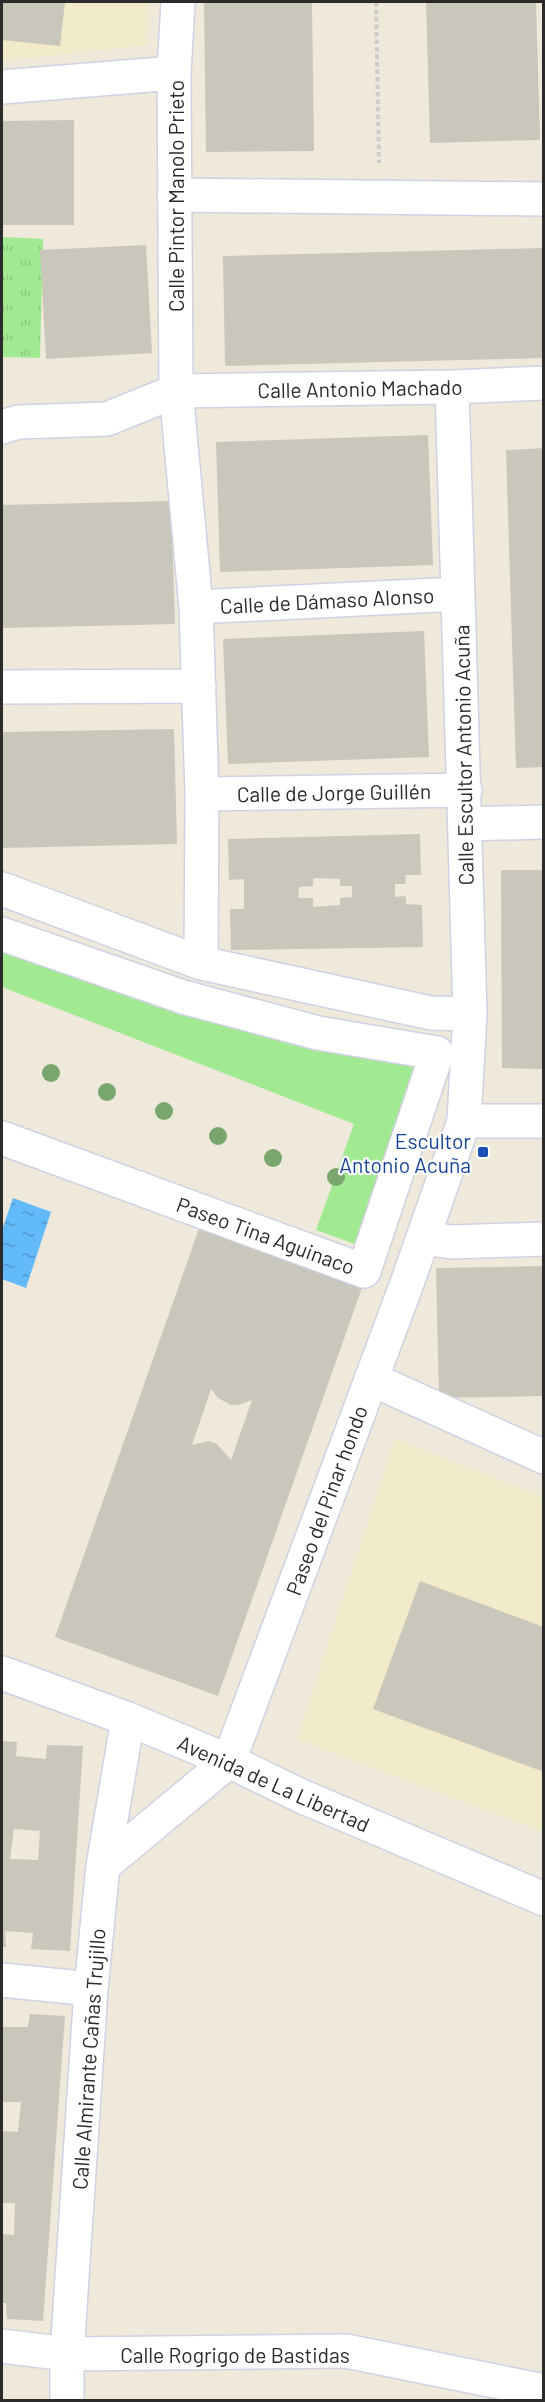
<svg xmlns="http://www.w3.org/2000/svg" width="545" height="2402" viewBox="0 0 545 2402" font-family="Barlow,sans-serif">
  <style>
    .education { fill: #f1ebc9 }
    .grass { fill: #a2ea92 }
    .park { fill: url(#park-tufts) }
    .water { fill: url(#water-ripples) }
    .building { fill: #c9c6bb; fill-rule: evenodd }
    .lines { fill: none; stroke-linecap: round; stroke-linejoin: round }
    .street-casing { stroke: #d0d1e5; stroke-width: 36 }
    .secondary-casing { stroke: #d0d1e5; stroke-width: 36 }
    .path { stroke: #ccc; stroke-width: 4; stroke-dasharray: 4.5 3; stroke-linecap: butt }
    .street { stroke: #fff; stroke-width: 33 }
    .secondary { stroke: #fff; stroke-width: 33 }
    .tree { fill: #78a66d }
    .transit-dot { fill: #1a4fb4; stroke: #fff; stroke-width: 2 }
    .labels { text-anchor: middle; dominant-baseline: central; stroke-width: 4.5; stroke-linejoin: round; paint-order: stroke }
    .street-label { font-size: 21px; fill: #2b2b2b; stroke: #fff }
    .transit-label { font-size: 21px; fill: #164399; stroke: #fff; text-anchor: end }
  </style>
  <defs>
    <pattern id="park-tufts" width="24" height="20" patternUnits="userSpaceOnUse" patternTransform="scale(1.5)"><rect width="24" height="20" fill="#a2ea92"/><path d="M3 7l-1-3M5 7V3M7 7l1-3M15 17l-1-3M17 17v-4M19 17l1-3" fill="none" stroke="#8cc97e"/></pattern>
    <pattern id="water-ripples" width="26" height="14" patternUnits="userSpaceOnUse" patternTransform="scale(1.5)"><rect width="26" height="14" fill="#63bafb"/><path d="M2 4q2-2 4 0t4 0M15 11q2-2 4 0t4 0" fill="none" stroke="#5297cb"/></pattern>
  </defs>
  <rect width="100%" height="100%" fill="#eee9db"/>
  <path class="education" d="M2 2H149L147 45 2 61Z
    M395 1439 543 1497V1832L297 1739Z"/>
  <path class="grass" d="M2 946 425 1064 363 1247 316 1230 354 1124 2 987Z"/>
  <path class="park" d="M2 237 43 239 40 358 2 357Z"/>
  <path class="water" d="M13 1198 51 1212 26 1288 2 1279V1230Z"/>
  <path class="building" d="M2 2H65L60 46 2 40Z
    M204 2H312L314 151 206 152Z
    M426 2H536L540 140 430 143Z
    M74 120V225H2V121Z
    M146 245 152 353 46 359 40 250Z
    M544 248V358L225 366 223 256Z
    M428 435 433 565 220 572 216 442Z
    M544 448V767L516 768 506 450Z
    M171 501 175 624 2 628V505Z
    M424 631 429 757 228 764 223 639Z
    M174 729 177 844 2 848V732Z
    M420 834 421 875H405L406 884H395V897L406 896V904L422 905 423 947 231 950 230 909H244V879L229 880 228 839ZM313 878 340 879V886H352V897L340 898V905L313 907V898H298L299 887 313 886Z
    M501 870H544V1069L502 1068Z
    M201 1223 364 1282 218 1696 55 1637ZM211 1389 218 1398 231 1405H239L252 1400 231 1460 217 1444 209 1441 192 1445Z
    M544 1266V1396L439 1398 436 1268Z
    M420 1581 544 1627V1772L373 1709Z
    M2 1741 17 1742 16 1756 46 1759 47 1745 83 1746 70 1951 31 1949 33 1933 5 1931 6 1947H2ZM14 1829 40 1831 38 1860 10 1859Z
    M30 2014 65 2016 43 2321 7 2319 6 2303H2V2234L14 2235 15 2203H2V2131L18 2132 21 2102H2V2027H28Z"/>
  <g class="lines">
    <g class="street-casing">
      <path id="street" d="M178 2 174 73 176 391 196 607 202 794 201 963
        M2 87 174 73
        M174 195 544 199
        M2 427 18 422 107 419 176 391 452 387 544 383
        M196 607 458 594
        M2 687 199 686
        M202 794 465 790
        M465 824 544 822
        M2 889 201 963 431 1013 470 1014
        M2 934 183 997 318 1033 437 1053 364 1271 2 1138
        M464 1121H544
        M423 1238 452 1242 544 1239
        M371 1379 544 1457
        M103 1866 229 1761 406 1286 464 1121 470 1014 452 387
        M2 1980 91 1989
        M2 2346 67 2354 346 2351 544 2391
        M67 2400V2354L91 1989 103 1866 128 1719"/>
    </g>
    <g class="secondary-casing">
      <path id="secondary" d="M2 1673 128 1719 229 1761 301 1796 544 1899"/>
    </g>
    <path class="path" d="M376 2 379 163"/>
    <use href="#street" class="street"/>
    <use href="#secondary" class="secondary"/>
  </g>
  <g class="tree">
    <circle cx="51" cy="1073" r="9"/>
    <circle cx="107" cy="1092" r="9"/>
    <circle cx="164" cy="1111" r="9"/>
    <circle cx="218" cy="1136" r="9"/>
    <circle cx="273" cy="1158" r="9"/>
    <circle cx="336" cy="1177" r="9"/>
  </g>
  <rect class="transit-dot" x="477" y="1146" width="12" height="12" rx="3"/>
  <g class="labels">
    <g class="street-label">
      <text transform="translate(175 196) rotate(-90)">Calle Pintor Manolo Prieto</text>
      <text transform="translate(360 388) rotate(-1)">Calle Antonio Machado</text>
      <text transform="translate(327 600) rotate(-3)">Calle de Dámaso Alonso</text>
      <text transform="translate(463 755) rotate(-91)">Calle Escultor Antonio Acuña</text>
      <text transform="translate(334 792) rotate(-1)">Calle de Jorge Guillén</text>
      <text transform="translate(266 1235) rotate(20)">Paseo Tina Aguinaco</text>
      <text transform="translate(326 1500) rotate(-70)">Paseo del Pinar hondo</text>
      <text transform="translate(274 1783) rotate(24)">Avenida de La Libertad</text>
      <text transform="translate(88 2059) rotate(-86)">Calle Almirante Cañas Trujillo</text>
      <text x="235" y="2354">Calle Rogrigo de Bastidas</text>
    </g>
    <g class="transit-label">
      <text x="471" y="1140">Escultor<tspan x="471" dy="24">Antonio Acuña</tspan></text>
    </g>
  </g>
  <rect width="545" height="2402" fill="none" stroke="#2b2b2b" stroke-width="6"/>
</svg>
